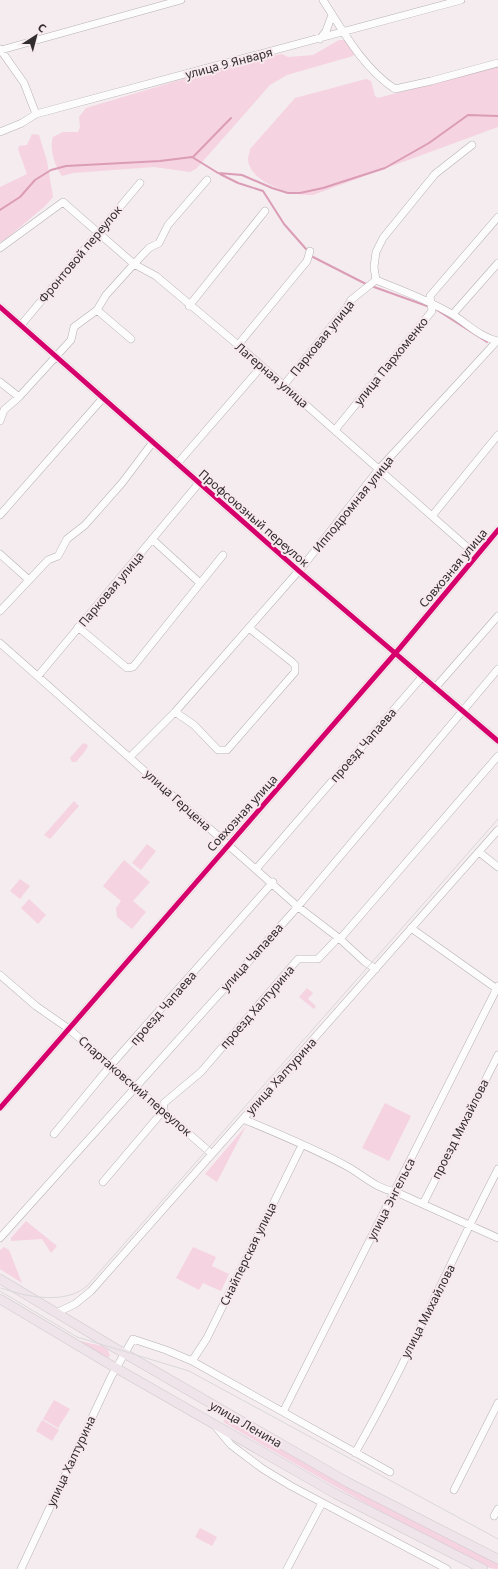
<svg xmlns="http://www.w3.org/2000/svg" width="498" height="1569" viewBox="0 0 498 1569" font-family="'Noto Sans',sans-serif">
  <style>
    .green { fill: #f6d3e0 }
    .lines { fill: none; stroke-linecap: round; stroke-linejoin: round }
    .stream { stroke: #db9cb6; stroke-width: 2 }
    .minor-casing { stroke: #b6b1b2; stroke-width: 8 }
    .major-casing { stroke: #cecacc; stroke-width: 10 }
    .minor { stroke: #fdfcfd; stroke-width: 7 }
    .major { stroke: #eee4e9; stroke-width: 9 }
    .tram { stroke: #dad8d9; stroke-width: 1 }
    .cycleway-casing { stroke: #f7e9ee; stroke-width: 8 }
    .cycleway { stroke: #d6006c; stroke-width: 5 }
    .labels { text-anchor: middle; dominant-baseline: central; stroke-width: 4; stroke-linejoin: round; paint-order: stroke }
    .street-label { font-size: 12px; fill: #312c2e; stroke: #f7e9ee }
  </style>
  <rect width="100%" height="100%" fill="#f4ecef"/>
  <path class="green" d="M339 40H345L355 51 353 56 287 75 270 85 196 169 190 172 154 167 73 173 62 176C55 167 49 148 53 137L63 132H78L80 127 79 117 86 108 247 60 282 54 288 57 313 55Z
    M498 66V127L313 195C293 196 249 183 248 159 248 156 250 152 250 149L295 98 366 79 371 81 375 96 378 98Z
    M32 134 39 135 47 161 53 197 45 206 6 239 0 242V187L27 174 18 149 19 146 27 145Z
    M83 743 88 745 86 750 76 762H72L70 758Z
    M74 801 79 806 50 839 44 835Z
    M147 844 156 851 141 870 132 863Z
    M124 860 150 882 133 901 146 912 132 929 117 917 116 908 121 901 103 886Z
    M20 879 30 886 20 899 10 891Z
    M29 899 46 915 38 924 21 908Z
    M307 988 313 993 308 999 316 1006 314 1009 299 997Z
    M385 1103 411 1116 389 1161 362 1148Z
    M246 1126 217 1182 205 1174Z
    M26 1221 57 1246 51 1253 42 1239 11 1241V1238Z
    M4 1247 9 1250 22 1283 0 1269V1250Z
    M193 1247 216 1257 212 1266 229 1274 221 1291 203 1283 199 1290 176 1278Z
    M76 1340 102 1346 108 1350 110 1356 105 1359Z
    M54 1400 70 1409 58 1428 43 1419Z
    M227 1416 332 1478 498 1564V1569C482 1569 453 1550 438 1542 365 1504 294 1463 223 1422Z
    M42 1420 59 1430 52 1441 36 1431Z
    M200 1528 217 1537 212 1546 195 1537Z"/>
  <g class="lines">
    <path class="stream" d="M193 157 231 118
      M220 174 238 183 263 191 284 224 306 249
      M0 210 20 197 35 180 51 170 66 166 160 161 192 157 218 173 242 175 272 188 288 193H300L323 188 385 168 429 143 468 115 498 116
      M313 257 366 284
      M374 287 427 306
      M437 310 487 342"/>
    <g class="minor-casing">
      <path id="minor" d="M323 0C343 31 363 68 395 89L431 81 498 63
        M320 39 326 31 332 15
        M0 49 24 83 36 114
        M1 50 181 0
        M0 132 22 123 36 114 461 0
        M0 248 63 202 134 264 156 276 238 345 476 555
        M376 280C401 290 426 299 450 313 466 322 479 337 498 341
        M189 306 265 211
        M0 307 299 571 498 741
        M97 310 131 339
        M453 314 498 263
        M21 325 140 183
        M238 345 307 261 310 251
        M0 382 19 397
        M284 385 347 307 351 300 376 280 374 267 376 252 383 238 435 174 472 145
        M0 421 4 410 19 397 71 340 74 327 97 310 106 295 134 264 149 248 159 243 168 225 207 180
        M335 430 432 311 430 296 498 217
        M177 464 262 366
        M0 515 103 398
        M432 516 498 435
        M152 539 200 583
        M0 554 29 580
        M0 611 48 560 58 556 67 539 85 525 122 483 153 442
        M78 627 127 668 133 667 223 555
        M0 643 297 906 340 939 365 962 376 969
        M38 676 199 483
        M435 688 498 616
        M175 712 194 725 218 750H227L295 672V665L292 662 249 628
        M130 757 175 712 303 566 379 469 497 341
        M479 852 498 867
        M257 868 422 677
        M411 928 497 989
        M0 975 36 1006 69 1029 212 1154
        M0 1108 399 649 498 530
        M243 1119C279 1134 316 1149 350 1168 365 1177 377 1189 396 1192L498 1238
        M54 1134 111 1065 273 882
        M103 1182 163 1111 164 1103 201 1072 298 959H318L336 940 340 939 498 756
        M423 1204 498 1055
        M0 1238 294 911 498 669
        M56 1313 75 1304 91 1291 498 830
        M192 1361 207 1338 302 1145
        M283 1412 498 986
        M216 1427 231 1445 263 1469 291 1486 447 1569
        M355 1453C408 1361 449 1263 498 1169
        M454 1490 498 1403
        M494 1516 498 1509
        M21 1569 111 1377 133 1339 166 1350 192 1361 390 1472
        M287 1569 322 1503"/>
    </g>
    <g class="major-casing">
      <path id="major" d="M0 1279 115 1348 347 1482 498 1559
        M0 1299 109 1364 336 1494 483 1569"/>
    </g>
    <use href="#minor" class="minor"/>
    <use href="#major" class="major"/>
    <path class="tram" d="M1 1288C26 1297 65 1305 87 1286L498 819
      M0 1291 77 1337 189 1371 498 1539"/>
    <g class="cycleway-casing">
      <path id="cycleway" d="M0 307 299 571 498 741
        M0 1108 399 649 498 530"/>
    </g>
    <use href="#cycleway" class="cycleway"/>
  </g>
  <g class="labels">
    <g class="street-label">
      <text transform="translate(229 63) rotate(-15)">улица 9 Января</text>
      <text transform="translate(80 254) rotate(-50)">Фронтовой переулок</text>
      <text transform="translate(322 338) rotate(-51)">Парковая улица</text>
      <text transform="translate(391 361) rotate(-51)">улица Пархоменко</text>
      <text transform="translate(272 375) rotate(41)">Лагерная улица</text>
      <text transform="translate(353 504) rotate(-51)">Ипподромная улица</text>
      <text transform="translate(254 518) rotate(41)">Профсоюзный переулок</text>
      <text transform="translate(453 568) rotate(-50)">Совхозная улица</text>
      <text transform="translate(111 589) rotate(-50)">Парковая улица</text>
      <text transform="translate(363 745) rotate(-49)">проезд Чапаева</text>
      <text transform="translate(178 800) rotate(42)">улица Герцена</text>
      <text transform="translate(242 813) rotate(-48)">Совхозная улица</text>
      <text transform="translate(252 957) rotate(-48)">улица Чапаева</text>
      <text transform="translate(257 1007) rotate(-49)">проезд Халтурина</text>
      <text transform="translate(163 1008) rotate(-49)">проезд Чапаева</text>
      <text transform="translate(281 1076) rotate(-48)">улица Халтурина</text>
      <text transform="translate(135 1086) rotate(41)">Спартаковский переулок</text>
      <text transform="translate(460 1129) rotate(-63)">проезд Михайлова</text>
      <text transform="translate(391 1199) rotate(-63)">улица Энгельса</text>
      <text transform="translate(248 1254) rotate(-64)">Снайперская улица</text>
      <text transform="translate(428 1311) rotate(-63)">улица Михайлова</text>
      <text transform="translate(246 1424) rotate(30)">улица Ленина</text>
      <text transform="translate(71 1461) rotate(-65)">улица Халтурина</text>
    </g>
  </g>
  <g transform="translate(36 36) rotate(36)" stroke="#f7e9ee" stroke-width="3" paint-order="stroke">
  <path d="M0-3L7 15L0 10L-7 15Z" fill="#312c2e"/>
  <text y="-6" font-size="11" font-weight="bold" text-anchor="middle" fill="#312c2e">С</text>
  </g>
</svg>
